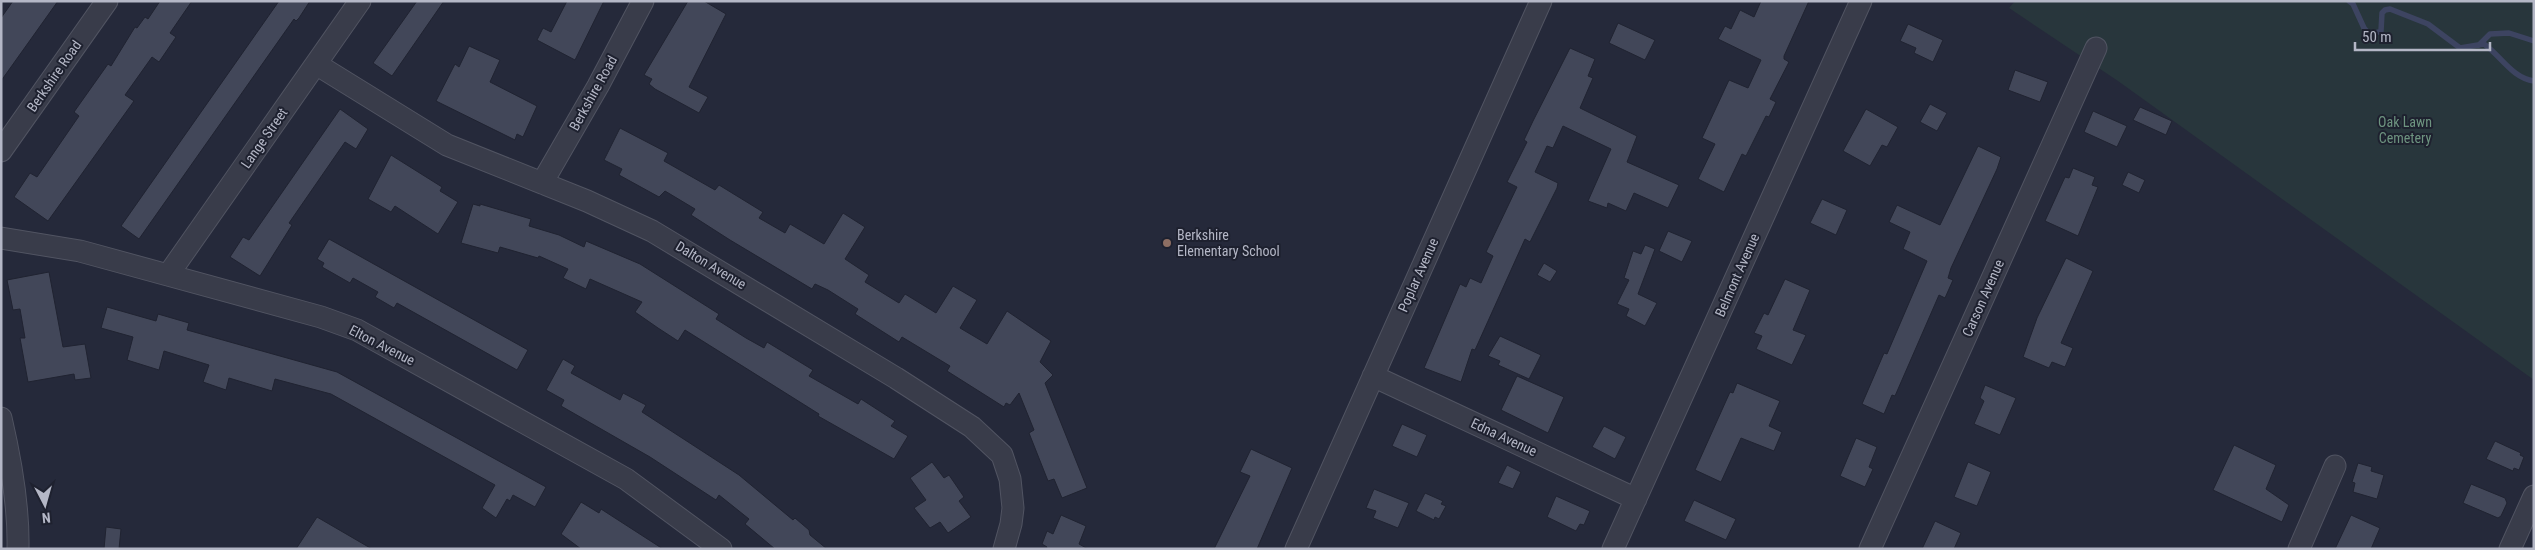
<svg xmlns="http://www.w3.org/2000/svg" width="2535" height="550" viewBox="0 0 2535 550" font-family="'Roboto Condensed',sans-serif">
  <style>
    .green { fill: #28363c }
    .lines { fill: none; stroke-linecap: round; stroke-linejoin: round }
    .stream { stroke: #3d4461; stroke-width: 5.5 }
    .building { fill: #424759; stroke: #202331 }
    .minor-casing { stroke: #515462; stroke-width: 23 }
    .minor { stroke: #393c4a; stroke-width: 21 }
    .education-dot { fill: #8d6e63; stroke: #1e212f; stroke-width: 2 }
    .labels { text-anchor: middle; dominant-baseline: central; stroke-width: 4; stroke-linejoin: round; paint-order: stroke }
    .street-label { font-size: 14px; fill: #b4b7c6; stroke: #1e212f }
    .park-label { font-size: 14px; fill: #6e9480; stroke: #1e212f }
    .poi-label { font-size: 14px; fill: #b4b7c6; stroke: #1e212f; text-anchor: start }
  </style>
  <rect width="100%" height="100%" fill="#25293a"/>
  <path class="green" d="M2015 1H2534V380L2118 81 2009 8Z"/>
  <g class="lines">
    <path class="stream" d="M2349 1 2353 4 2364 28 2370 35 2381 31 2382 13 2385 10 2390 9 2428 24 2460 48 2484 44C2501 56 2512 78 2534 81
      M2479 45 2490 34 2509 33 2534 41"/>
  </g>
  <path class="building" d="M13 1H58L1 81V18Z
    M160 1H192L170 33 176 37 159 62 152 57 125 95 134 101 48 221 14 197 30 173 37 177 79 116 74 112 108 64 111 66 135 27 137 28 145 17 148 19Z
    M279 1H310L299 18 296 21 294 19 139 239 121 226Z
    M417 1H444L392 76 373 63Z
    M567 1H604L575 60 537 40 543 28 551 32Z
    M688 1H704L726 14 689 87 708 97 699 113 655 89 649 84 652 79 644 75Z
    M1761 1H1809L1784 56V59L1789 62 1770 99 1776 102 1769 117 1766 116 1746 156 1742 154 1724 192 1698 179 1715 144 1702 138 1729 80 1748 88 1761 60 1718 39 1725 26 1731 29 1740 10 1754 17Z
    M1618 23 1655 40 1645 60 1609 43Z
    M1908 24 1943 40 1933 62 1914 53 1916 48 1900 41Z
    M469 46 500 60 490 82 537 106 523 137 517 134 515 140 436 101 455 64 459 67Z
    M1570 48 1595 59 1588 76 1593 78 1580 108 1637 136 1627 162 1679 185 1668 208 1634 193 1626 211 1608 203 1607 208 1588 201 1611 149 1563 126 1553 148 1547 146 1535 172 1558 183 1557 188 1530 242 1525 239 1475 350 1472 349 1461 382 1424 368 1460 284 1466 287 1470 278 1481 283 1493 256 1486 252 1517 187 1507 182 1527 142 1524 140 1533 121Z
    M2015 70 2048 82 2040 102 2008 90Z
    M1930 104 1947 113 1937 131 1920 122Z
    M2140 107 2172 121 2166 135 2133 120Z
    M340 109 368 129 356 149 345 142 289 223 292 225 260 276 230 257 243 237 249 240Z
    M1866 109 1898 127 1887 147 1882 145 1870 166 1843 151Z
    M2093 111 2127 126 2117 147 2084 132Z
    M620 128 668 153 664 161 715 190 719 185 763 212 759 218 785 233 790 224 824 244 843 213 865 227 845 259 869 275 865 282 899 303 905 294 936 313 953 286 977 300 960 328 987 344 1007 311 1051 341 1040 362 1053 375 1045 383 1087 488 1062 498 1054 479 1048 481 1029 433 1034 430 1019 393 1010 405 1006 403 1004 407 947 371 950 366 902 337 899 342 855 314 858 309 828 290 815 284 812 289 730 240 691 215 695 209 665 191 659 197 619 175 622 169 604 160Z
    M1978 146 2001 157 1997 169 1951 268 1948 278 1953 280 1945 298 1939 295 1895 396 1892 395 1884 414 1862 404 1884 353 1887 354 1927 261 1903 249 1910 232 1889 222 1897 205 1940 225Z
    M391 155 442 187 440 191 458 202 438 234 395 206 391 212 368 199Z
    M2073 168 2095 177 2092 185 2098 187 2078 236 2045 221 2065 177 2069 178Z
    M2128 172 2145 180 2139 193 2122 185Z
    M1822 199 1847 210 1836 235 1810 223Z
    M473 204 480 206V204L531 219 529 226 559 235 584 247 586 241 640 264 719 314 716 319 746 338 764 348 767 342 813 370 809 376 858 404 861 399 895 421 891 426 908 436 894 459 818 416 819 414 685 330 678 341 658 328 635 312 642 302 590 279 586 289 563 278 568 269 539 256 538 258 500 247 498 253 461 243Z
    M1668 231 1692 241 1682 262 1659 251Z
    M329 239 528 350 517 370 397 303 394 308 375 297 378 292 353 278 350 283 322 267 324 263 317 259Z
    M1645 245 1655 249 1638 294 1657 303 1645 326 1626 316 1629 309 1617 304 1629 280 1624 278 1633 251 1641 254Z
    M2066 258 2093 271 2061 343 2073 348 2065 367 2052 362 2049 368 2023 357 2037 318Z
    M1544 263 1557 271 1550 282 1537 275Z
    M49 272 63 347 85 344 91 378 75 380 74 374 28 382 20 338H25L20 309 13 310 7 280Z
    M1785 279 1810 290 1793 330 1806 335 1792 365 1756 349 1762 336 1754 333 1764 313 1768 315Z
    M107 307 156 321 158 314 189 323 187 330 337 372 546 487 535 507 513 495 510 501 507 499 496 518 482 508 495 485 331 394 275 379 272 391 229 378 226 390 203 382 209 365 164 351 159 370 127 360 133 337 101 328Z
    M1500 336 1541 355 1529 379 1498 365 1500 361 1488 356Z
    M563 359 575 366 571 373 620 400 623 393 646 405 642 412 739 475 793 520 795 518 809 530 810 535 827 549H775L745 524 749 519 719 495 716 500 650 457 561 406 564 400 546 390Z
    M1517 376 1564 397 1548 433 1501 410Z
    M1737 383 1780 401 1769 426 1782 432 1774 451 1741 438 1721 482 1695 470 1730 392 1733 393Z
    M1985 385 2016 398 2000 435 1974 424 1984 401 1980 398Z
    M1402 424 1427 435 1417 457 1392 446Z
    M1604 426 1626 437 1615 459 1592 447Z
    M1856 438 1877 447 1869 467 1873 469 1865 487 1840 476Z
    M2495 441 2521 453 2520 455 2524 457 2519 470 2514 468 2513 471 2486 459Z
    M2234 445 2276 465 2266 489 2289 505 2282 522 2213 490Z
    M1251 449 1292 468 1257 549H1214L1250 476 1240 472Z
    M932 462 944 478 949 475 964 497 959 501 971 517 948 533 940 522 930 528 914 508 926 500 910 478Z
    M1968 462 1991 472 1977 506 1954 497Z
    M2358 463 2372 467 2371 471 2384 475 2377 499 2353 492 2355 483 2352 482Z
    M1507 465 1521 472 1513 489 1498 483Z
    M2471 484 2505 498 2507 503 2501 516 2498 518 2463 503Z
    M1374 489 1409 503 1398 528 1373 518 1376 511 1366 508Z
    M1425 493 1443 501 1441 504 1446 506 1439 519 1435 517 1434 520 1416 511Z
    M1556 496 1590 511 1584 525 1580 524 1576 531 1547 517Z
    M1694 500 1736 519 1726 540 1684 521Z
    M581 502 599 513 601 509 663 549H581L561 534Z
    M1061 515 1086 526 1079 544 1088 549H1046L1047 547 1042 544 1047 531 1053 534Z
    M2351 515 2380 528 2371 549H2335Z
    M317 517 372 549H296Z
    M1935 521 1961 533 1954 549H1922Z
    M106 527 121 529 119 549H104Z"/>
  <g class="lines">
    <g class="minor-casing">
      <path id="minor" d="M316 64 447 145 587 201 652 231 896 378 972 427 1002 455 1010 479 1013 508 1011 524 1004 549
        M1 151 107 1
        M542 183 598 86 643 1
        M1 238 80 251 321 317 357 330 626 479 721 549
        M168 275 360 1
        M1373 376 1636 499
        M1 418C11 461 19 505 18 549
        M1296 549 1541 1
        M1613 549 1861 1
        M1870 549 2096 48
        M2299 549 2335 466
        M2510 549 2534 496"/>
    </g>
    <use href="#minor" class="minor"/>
  </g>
  <circle class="education-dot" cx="1167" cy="243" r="5"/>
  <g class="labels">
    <g class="street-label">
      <text transform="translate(54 76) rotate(-55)">Berkshire Road</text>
      <text transform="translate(593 93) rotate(-61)">Berkshire Road</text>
      <text transform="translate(264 138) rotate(-55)">Lange Street</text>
      <text transform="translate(711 265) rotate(31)">Dalton Avenue</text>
      <text transform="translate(1418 275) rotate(-66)">Poplar Avenue</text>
      <text transform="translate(1737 275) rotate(-66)">Belmont Avenue</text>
      <text transform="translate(1983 298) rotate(-66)">Carson Avenue</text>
      <text transform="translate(382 345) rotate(27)">Elton Avenue</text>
      <text transform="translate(1504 437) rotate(25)">Edna Avenue</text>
    </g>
    <g class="park-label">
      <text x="2405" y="122">Oak Lawn<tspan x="2405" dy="16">Cemetery</tspan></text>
    </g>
    <g class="poi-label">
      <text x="1177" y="235">Berkshire<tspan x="1177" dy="16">Elementary School</tspan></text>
    </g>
  </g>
  <rect width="2535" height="550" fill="none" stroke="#b4b7c6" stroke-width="5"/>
  <g transform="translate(45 505) rotate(174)" stroke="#1e212f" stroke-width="4" paint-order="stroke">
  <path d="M0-4L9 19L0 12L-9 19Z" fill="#b4b7c6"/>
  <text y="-8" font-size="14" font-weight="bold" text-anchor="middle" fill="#b4b7c6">N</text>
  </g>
  <path d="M2355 42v8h135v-8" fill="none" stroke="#b4b7c6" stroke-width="2.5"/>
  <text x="2362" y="42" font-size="15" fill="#b4b7c6" stroke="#1e212f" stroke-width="4" paint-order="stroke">50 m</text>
</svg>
